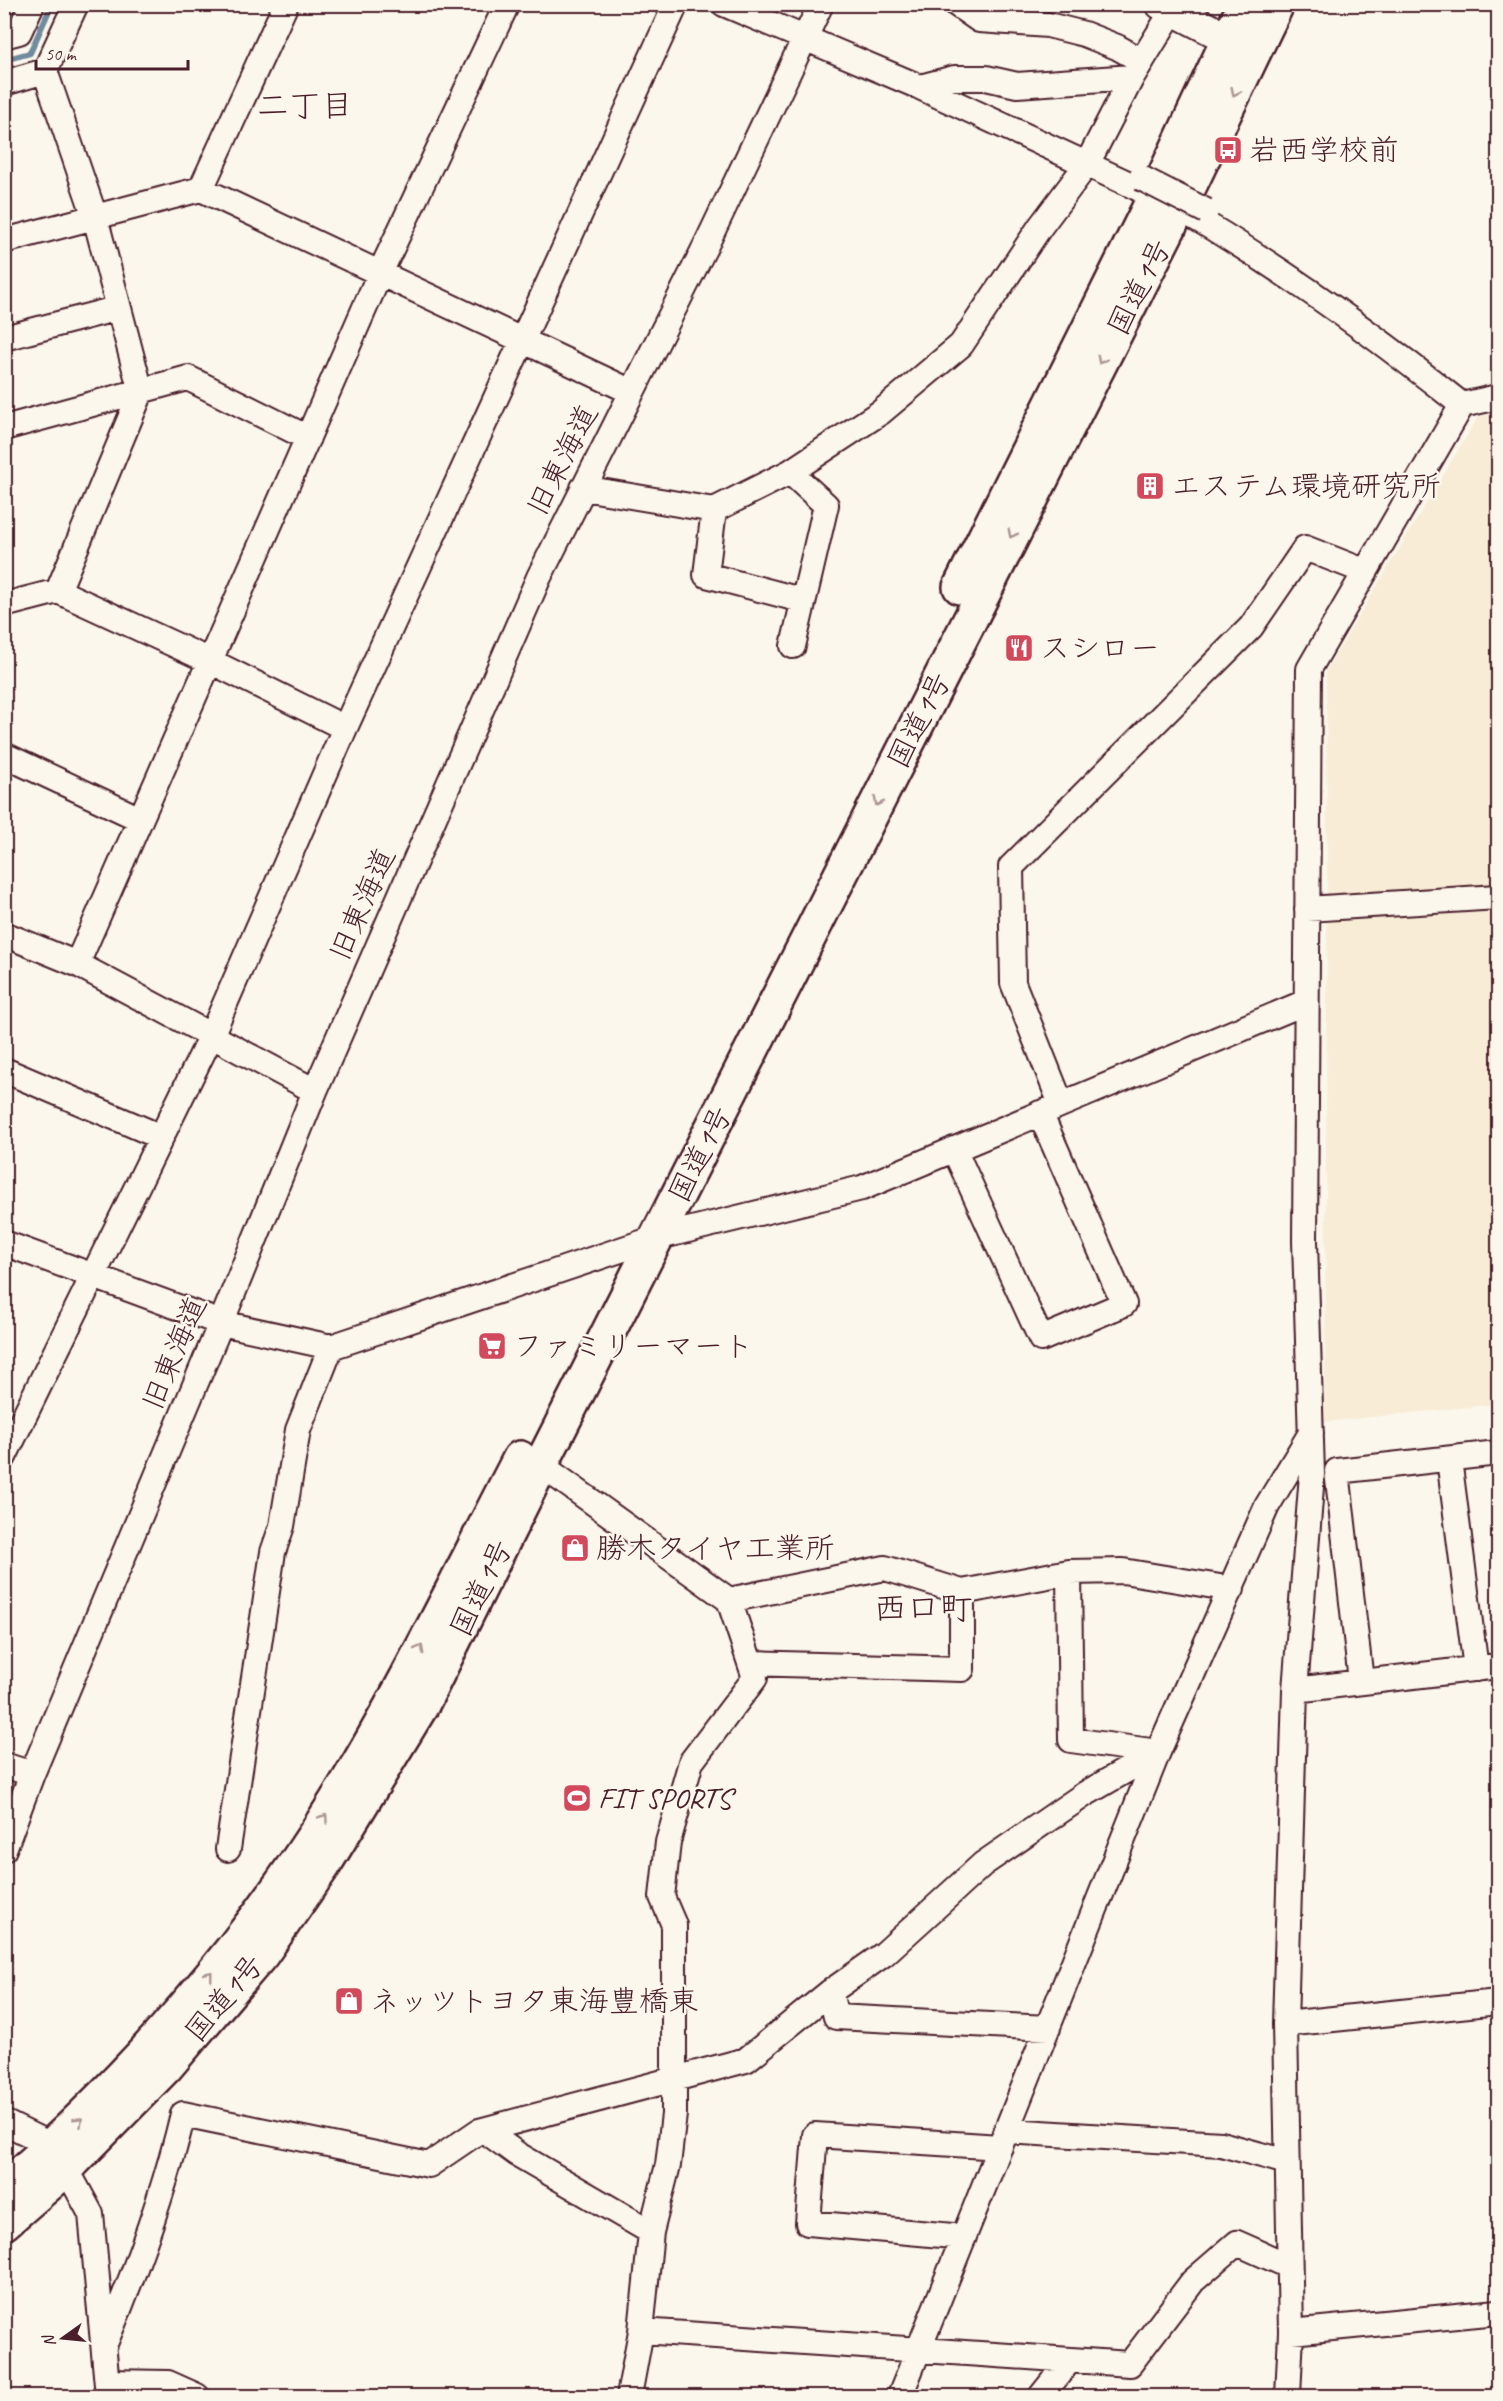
<svg xmlns="http://www.w3.org/2000/svg" width="1503" height="2401" viewBox="0 0 1503 2401" font-family="Caveat,'Klee One',sans-serif">
  <style>
    .built { fill: #f8ecd6 }
    .lines { fill: none; stroke-linecap: round; stroke-linejoin: round }
    .stream { stroke: #708a9e; stroke-width: 6 }
    .minor-casing { stroke: #4a1f2b; stroke-width: 28 }
    .major-casing { stroke: #4a1f2b; stroke-width: 34 }
    .highway-casing { stroke: #4a1f2b; stroke-width: 38 }
    .minor { stroke: #fbf7ec; stroke-width: 24 }
    .major { stroke: #fbf7ec; stroke-width: 30 }
    .highway { stroke: #fbf7ec; stroke-width: 33 }
    .minor-bridge-casing { stroke: #4a1f2b; stroke-width: 28; stroke-linecap: butt }
    .minor-bridge { stroke: #fbf7ec; stroke-width: 24 }
    .oneway { stroke: #ab9695 }
    .labels { text-anchor: middle; dominant-baseline: central; stroke-width: 5; stroke-linejoin: round; paint-order: stroke }
    .poi-label { font-size: 30px; fill: #4a1f2b; stroke: #fbf7ec; text-anchor: start }
    .street-label { font-size: 30px; fill: #4a1f2b; stroke: #fbf7ec }
    .neighbourhood-label { font-size: 32px; fill: #4a1f2b; stroke: #fbf7ec }
    .quarter-label { font-size: 33px; fill: #4a1f2b; stroke: #fbf7ec }
  </style>
  <rect width="100%" height="100%" fill="#fbf7ec"/>
  <filter id="ink" filterUnits="userSpaceOnUse"><feTurbulence type="fractalNoise" baseFrequency=".0167" numOctaves="2"/><feDisplacementMap in="SourceGraphic" scale="12" xChannelSelector="R" yChannelSelector="G"/><feConvolveMatrix kernelMatrix="1 2 1 2 8 2 1 2 1" color-interpolation-filters="sRGB"/></filter>
  <g filter="url(#ink)">
    <path class="built" d="M1498 412V888L1327 899 1326 671 1478 417Z
      M1498 911V1404L1325 1422 1327 921Z"/>
    <g class="lines">
      <path class="stream" d="M4 60 30 53 52 4"/>
      <g class="minor-casing">
        <path id="minor" d="M724 4 920 87 1155 196
          M956 4 979 20 1048 25 1084 34 1117 47 1142 61
          M4 36 19 32 32 4
          M45 71 95 217 141 392 58 591
          M4 83 45 71 76 4
          M920 87 954 78H986L1017 85 1132 77
          M201 189 286 4
          M1179 208C1279 266 1372 333 1462 405
          M4 241 201 189 632 392
          M4 338 119 308
          M4 428 188 378 308 438
          M790 472 826 505 793 646
          M583 488 714 510 790 472 881 412 961 345 1040 227 1087 164 1132 77 1173 10
          M714 510 706 575 801 600
          M4 605 58 591 210 661 345 728
          M4 755 140 819
          M1307 909 1498 897
          M4 934 77 964 315 1091
          M77 964 380 273 507 4
          M4 1070 161 1137
          M1061 1104 1013 983 1011 867 1251 627 1305 548 1364 571
          M954 1149 1041 1339 1124 1304 1040 1113
          M4 1243 221 1323 331 1347 659 1237 862 1188 1306 1002
          M4 1457 211 1036 345 728 676 4
          M1449 1459 1476 1669
          M541 1465 729 1600 885 1568 962 1592 1069 1572 1123 1571 1232 1589
          M1069 1572 1071 1740 1158 1752
          M729 1600 750 1663 962 1669V1592
          M1361 1681 1337 1471 1498 1453
          M1295 1690 1498 1666
          M4 1765 32 1774
          M4 1849 32 1774 221 1323 315 1091 539 577 706 245 821 4
          M228 1849 273 1552 282 1526 298 1430 331 1347
          M830 1992 836 2017 1048 2028
          M1285 2024 1498 2002
          M4 2122 53 2146
          M484 2130 517 2154 651 2232
          M1007 2131 1221 2144 1287 2162
          M63 2172 73 2181 91 2214 108 2396
          M964 2237 808 2223 815 2135 1000 2147
          M641 2331 1130 2364 1193 2281 1237 2243 1289 2266
          M1291 2332 1498 2312
          M104 2346C136 2270 164 2194 183 2114L429 2165 479 2131 746 2060 830 1992 884 1954 983 1864 1085 1794 1158 1752
          M107 2382 168 2383 197 2396
          M629 2396 641 2331 651 2232 668 2165 674 2114V1925L662 1897 668 1842 691 1762 755 1678 750 1663
          M900 2396 1158 1752 1267 1506 1311 1433
          M1041 2396 1069 2361
          M1288 2396 1291 2332 1285 2024 1295 1690 1312 1474 1305 1241 1309 669 1462 405 1498 397"/>
      </g>
      <g class="major-casing">
        <path id="major" d="M1161 4 1229 39H1254"/>
      </g>
      <g class="highway-casing">
        <path id="highway" d="M960 587 1155 196 1245 4
          M4 2188C130 2080 249 1942 336 1801 404 1691 460 1573 520 1458
          M4 2223 63 2172 166 2067 262 1954 324 1865 422 1705 541 1465 1179 208 1277 4"/>
      </g>
      <use href="#minor" class="minor"/>
      <use href="#major" class="major"/>
      <use href="#highway" class="highway"/>
      <g class="minor-bridge-casing">
        <path id="minor-bridge" d="M1141 178 1206 211"/>
      </g>
      <use href="#minor-bridge" class="minor-bridge"/>
    </g>
    <defs><path id="oneway-chevron" d="M-2-3.5L2.5 0L-2 3.5" fill="none" stroke-width="1.6" stroke-linecap="round" stroke-linejoin="round" transform="scale(1.5)"/></defs>
    <g class="oneway">
      <use href="#oneway-chevron" transform="translate(1235 92) rotate(116)"/>
      <use href="#oneway-chevron" transform="translate(1101 360) rotate(117)"/>
      <use href="#oneway-chevron" transform="translate(1012 534) rotate(117)"/>
      <use href="#oneway-chevron" transform="translate(878 802) rotate(117)"/>
      <use href="#oneway-chevron" transform="translate(420 1649) rotate(-62)"/>
      <use href="#oneway-chevron" transform="translate(324 1818) rotate(-55)"/>
      <use href="#oneway-chevron" transform="translate(209 1975) rotate(-51)"/>
      <use href="#oneway-chevron" transform="translate(79 2121) rotate(-44)"/>
    </g>
  </g>
  <defs>
    <g id="bus-square" transform="scale(1.5)"><rect x="-9" y="-9" width="18" height="18" rx="4" fill="#d1495b" stroke="#fbf7ec"/><path d="M-5-6H5V4H4V6H2V4H-2V6H-4V4H-5ZM-3.5-4V0h7V-4ZM-3.5 1.2v1.5H-2V1.2ZM2 1.2v1.5H3.5V1.2Z" fill="#fff"/></g>
    <g id="building-square" transform="scale(1.5)"><rect x="-9" y="-9" width="18" height="18" rx="4" fill="#d1495b" stroke="#fbf7ec"/><path d="M-4-6H4V6H1V3H-1V6H-4ZM-2.5-4.3h1.7v1.8h-1.7ZM.8-4.3h1.7v1.8H.8ZM-2.5-1h1.7V.8h-1.7ZM.8-1h1.7V.8H.8Z" fill="#fff"/></g>
    <g id="restaurant-square" transform="scale(1.5)"><rect x="-9" y="-9" width="18" height="18" rx="4" fill="#d1495b" stroke="#fbf7ec"/><path d="M-5-6h1v4h1v-4h1v4h1v-4h1v5L-1.5 .5V6h-2V.5L-5-1ZM5-6V6H3V1.5H1.5Q1.5-4 5-6Z" fill="#fff"/></g>
    <g id="supermarket-square" transform="scale(1.5)"><rect x="-9" y="-9" width="18" height="18" rx="4" fill="#d1495b" stroke="#fbf7ec"/><path d="M-6-5.5h2.5l.6 2H6L4.5 2H-2.5L-4.4-4H-6ZM-1.5 3.2a1.3 1.3 0 1 0 .1 0ZM3 3.2a1.3 1.3 0 1 0 .1 0Z" fill="#fff"/></g>
    <g id="shop-square" transform="scale(1.5)"><rect x="-9" y="-9" width="18" height="18" rx="4" fill="#d1495b" stroke="#fbf7ec"/><path d="M-5-2.5h2.3a2.7 3.5 0 0 1 5.4 0H5L5.5 6h-11ZM-1.5-2.5h3a1.5 2.3 0 0 0-3 0Z" fill="#fff"/></g>
    <g id="stadium-square" transform="scale(1.5)"><rect x="-9" y="-9" width="18" height="18" rx="4" fill="#d1495b" stroke="#fbf7ec"/><path d="M0-5a6.5 5 0 1 0 0 10a6.5 5 0 1 0 0-10ZM-3.5-1.8h7v3.6h-7Z" fill="#fff"/></g>
  </defs>
  <g fill-rule="evenodd">
    <use href="#bus-square" x="1228" y="150"/>
    <use href="#building-square" x="1150" y="486"/>
    <use href="#restaurant-square" x="1019" y="648"/>
    <use href="#supermarket-square" x="492" y="1346"/>
    <use href="#shop-square" x="575" y="1548"/>
    <use href="#stadium-square" x="577" y="1798"/>
    <use href="#shop-square" x="349" y="2001"/>
  </g>
  <g class="labels">
    <g class="poi-label">
      <text x="1249" y="150">岩西学校前</text>
      <text x="1171" y="486">エステム環境研究所</text>
      <text x="1040" y="648">スシロー</text>
      <text x="513" y="1346">ファミリーマート</text>
      <text x="596" y="1548">勝木タイヤ工業所</text>
      <text x="598" y="1798">FIT SPORTS</text>
      <text x="370" y="2001">ネッツトヨタ東海豊橋東</text>
    </g>
    <g class="street-label">
      <text transform="translate(1139 287) rotate(-63)">国道1号</text>
      <text transform="translate(562 460) rotate(-63)">旧東海道</text>
      <text transform="translate(919 720) rotate(-63)">国道1号</text>
      <text transform="translate(362 904) rotate(-66)">旧東海道</text>
      <text transform="translate(700 1154) rotate(-63)">国道1号</text>
      <text transform="translate(174 1353) rotate(-67)">旧東海道</text>
      <text transform="translate(481 1588) rotate(-64)">国道1号</text>
      <text transform="translate(224 1998) rotate(-50)">国道1号</text>
    </g>
    <g class="neighbourhood-label">
      <text x="305" y="105">二丁目</text>
    </g>
    <g class="quarter-label">
      <text x="923" y="1608">西口町</text>
    </g>
  </g>
  <rect width="1503" height="2401" fill="none" stroke="#fbf7ec" stroke-width="24"/>
  <rect x="12" y="12" width="1479" height="2377" fill="none" stroke="#4a1f2b" stroke-width="2" filter="url(#ink)"/>
  <g transform="translate(63 2338) rotate(255)" stroke="#fbf7ec" stroke-width="4.5" paint-order="stroke">
  <path d="M0-4.5L10 22L0 15L-10 22Z" fill="#4a1f2b"/>
  <text y="-9" font-size="16" font-weight="bold" text-anchor="middle" fill="#4a1f2b">N</text>
  </g>
  <path d="M36 60v9h152v-9" fill="none" stroke="#4a1f2b" stroke-width="3"/>
  <text x="45" y="60" font-size="18" fill="#4a1f2b" stroke="#fbf7ec" stroke-width="4.5" paint-order="stroke">50 m</text>
</svg>
